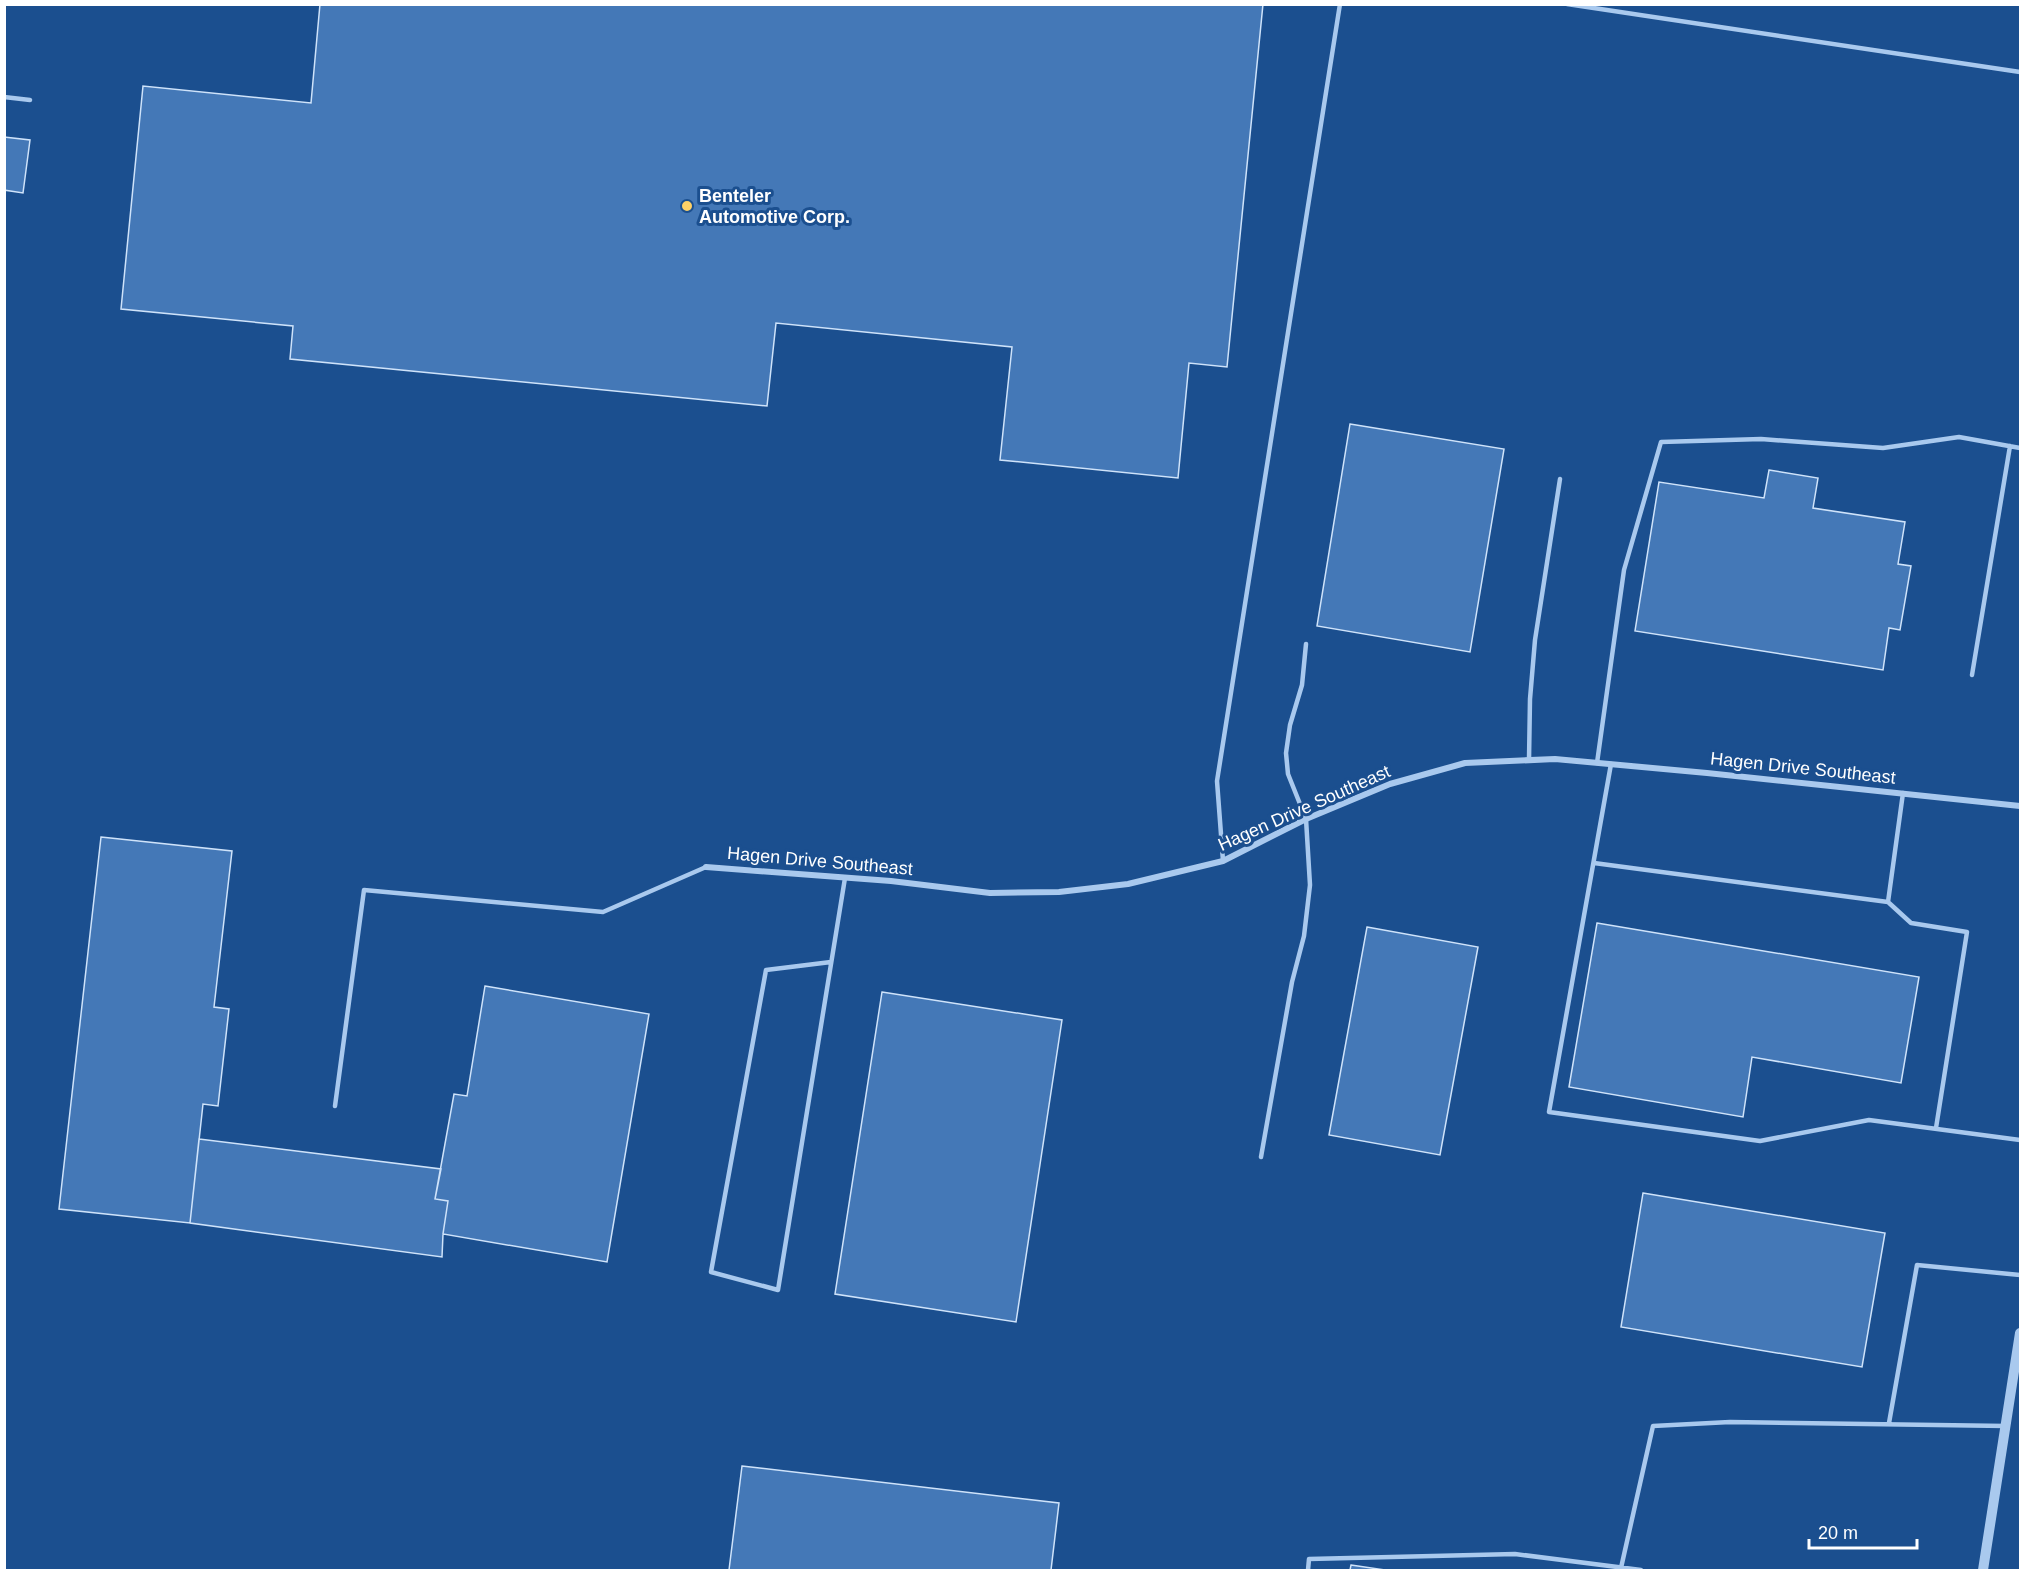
<svg xmlns="http://www.w3.org/2000/svg" width="2025" height="1575" viewBox="0 0 2025 1575" font-family="Arial,sans-serif">
  <style>
    .building { fill: #4478b7; stroke: #cfe3fa; stroke-width: 1.5 }
    .lines { fill: none; stroke-linecap: round; stroke-linejoin: round }
    .service { stroke: #a9c9ee; stroke-width: 4.5 }
    .minor { stroke: #a9c9ee; stroke-width: 6 }
    .tertiary { stroke: #a9c9ee; stroke-width: 10 }
    .poi-dot { fill: #ffd166; stroke: #1b4f8f; stroke-width: 2 }
    .labels { text-anchor: middle; dominant-baseline: central; stroke-width: 6; stroke-linejoin: round; paint-order: stroke }
    .poi-label { font-size: 18px; font-weight: bold; fill: #fff; stroke: #1b4f8f; text-anchor: start }
    .street-label { font-size: 18px; fill: #fff; stroke: #1b4f8f }
  </style>
  <rect width="100%" height="100%" fill="#1b4f8f"/>
  <path class="building" d="M320 4H1263L1227 367 1189 363 1178 478 1000 460 1012 347 776 323 767 406 290 359 293 326 121 309 143 86 311 103Z
    M4 137 30 140 23 193 4 190Z
    M1350 424 1504 449 1470 652 1317 626Z
    M1769 470 1818 478 1813 508 1905 522 1898 564 1911 566 1900 630 1889 628 1883 670 1635 631 1659 482 1764 498Z
    M101 837 232 851 214 1007 229 1009 218 1106 203 1104 190 1223 59 1209Z
    M1597 923 1919 977 1901 1083 1752 1057 1743 1117 1569 1087Z
    M1367 927 1478 947 1440 1155 1329 1135Z
    M485 986 649 1014 607 1262 443 1234 448 1201 435 1199 454 1094 467 1096Z
    M882 992 1062 1020 1016 1322 835 1294Z
    M199 1139 441 1169 435 1199 448 1201 443 1234 442 1257 190 1223Z
    M1643 1193 1885 1233 1862 1367 1621 1327Z
    M742 1466 1059 1503 1051 1570H729Z
    M1351 1565 1385 1570H1350Z"/>
  <g class="lines">
    <path class="service" d="M1567 4 2020 72
      M4 97 30 100
      M1972 675 2010 446
      M1529 760 1530 699 1535 640 1560 479
      M1597 763 1624 570 1661 442 1761 439 1883 448 1959 437 2020 448
      M1611 764 1549 1112 1760 1141 1869 1120 2020 1140
      M1223 861 1217 781 1340 4
      M1594 863 1888 902 1903 793
      M1888 902 1911 923 1967 932 1936 1128
      M831 962 766 970 711 1272 778 1290 845 878
      M335 1106 364 890 603 912 706 867
      M1261 1157 1292 982 1304 936 1310 885 1306 819 1288 774 1286 753 1290 725 1302 685 1306 644
      M1889 1423 1917 1265 2020 1275
      M1621 1568 1653 1426 1730 1422 2006 1426
      M1308 1570 1309 1559 1515 1554 1641 1570"/>
    <path class="minor" d="M706 867 891 881 990 893 1059 892 1128 884 1223 861 1306 819 1390 784 1465 763 1555 759 1707 773 2020 806"/>
    <path class="tertiary" d="M1983 1570 2020 1333"/>
  </g>
  <circle class="poi-dot" cx="687" cy="206" r="6"/>
  <g class="labels">
    <g class="poi-label">
      <text x="699" y="196">Benteler<tspan x="699" dy="21">Automotive Corp.</tspan></text>
    </g>
    <g class="street-label">
      <text transform="translate(1803 768) rotate(6)">Hagen Drive Southeast</text>
      <text transform="translate(1304 808) rotate(-24)">Hagen Drive Southeast</text>
      <text transform="translate(820 861) rotate(5)">Hagen Drive Southeast</text>
    </g>
  </g>
  <rect width="2025" height="1575" fill="none" stroke="#ffffff" stroke-width="12"/>
  <path d="M1809 1539v9h108v-9" fill="none" stroke="#ffffff" stroke-width="3"/>
  <text x="1818" y="1539" font-size="18" fill="#ffffff" stroke="#1b4f8f" stroke-width="4.5" paint-order="stroke">20 m</text>
</svg>
